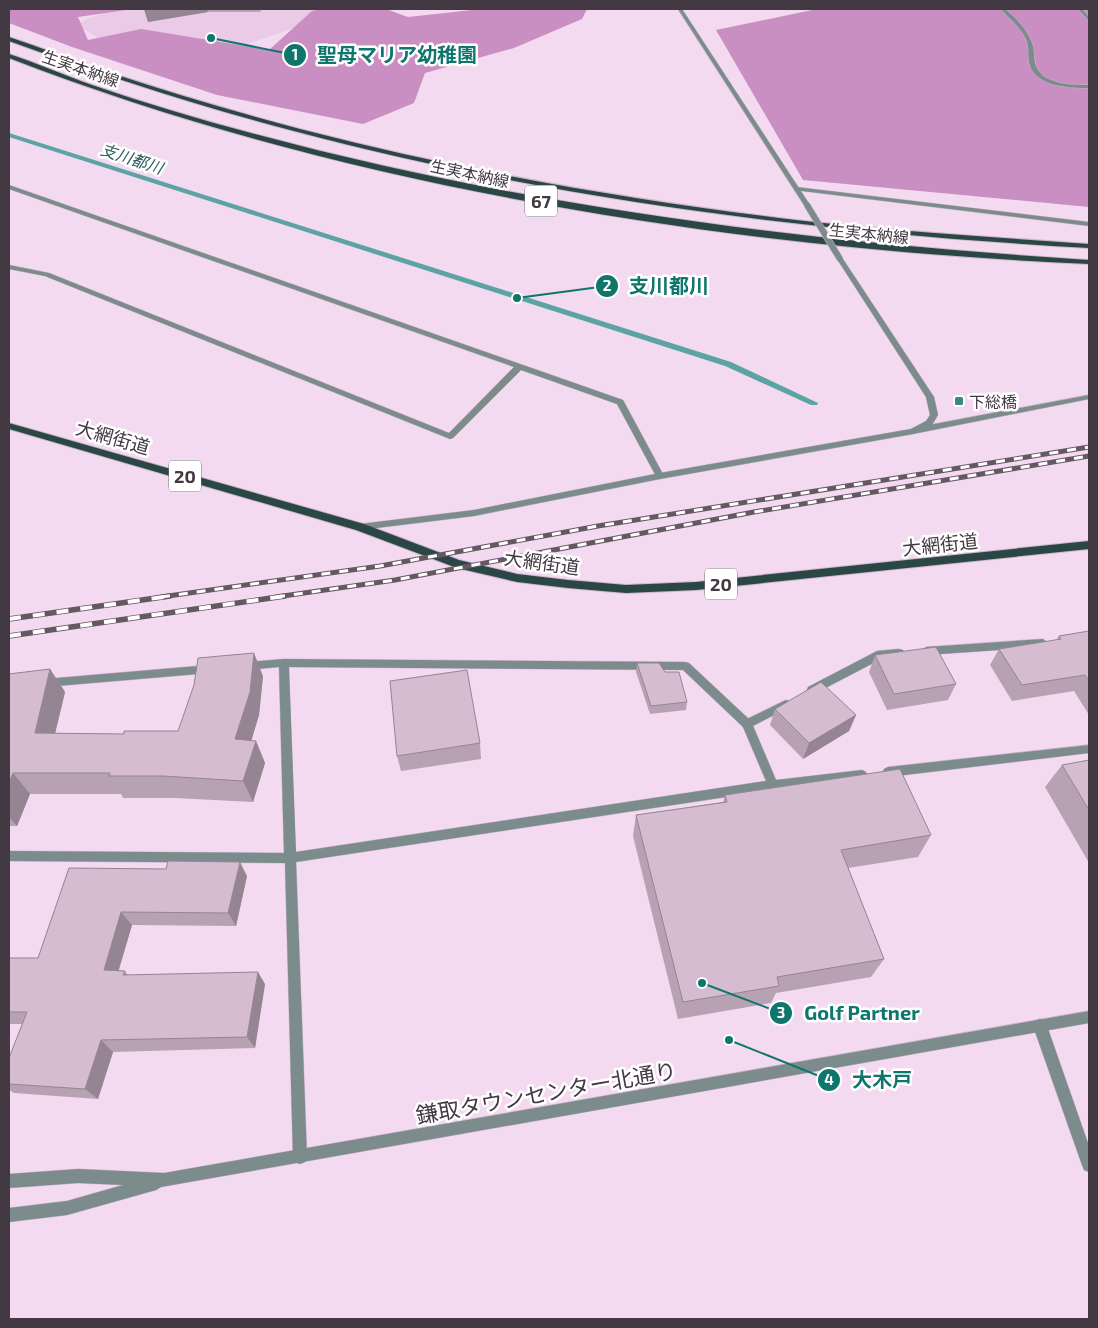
<svg xmlns="http://www.w3.org/2000/svg" width="1098" height="1328" viewBox="0 0 1098 1328" font-family="'Exo 2','Noto Sans JP',sans-serif">
  <style>
    .built { fill: #eacae6 }
    .forest { fill: #c98fc2 }
    .lines { fill: none; stroke-linecap: round; stroke-linejoin: round }
    .stream { fill: #5ca3a6; fill-rule: evenodd }
    .service-casing { stroke: #cdb7ca; stroke-width: 1 }
    .pedestrian-casing { stroke: #cdb7ca; stroke-width: 1 }
    .minor-casing { stroke: #cdb7ca; stroke-width: 1 }
    .tertiary-casing { stroke: #cdb7ca; stroke-width: 1 }
    .primary-casing { stroke: #cdb7ca; stroke-width: 2 }
    .service { fill: #7c8c8c; fill-rule: evenodd }
    .pedestrian { fill: #7c8c8c; fill-rule: evenodd }
    .minor { fill: #7c8c8c; fill-rule: evenodd }
    .tertiary { fill: #7c8c8c; fill-rule: evenodd }
    .primary { fill: #2a4746; fill-rule: evenodd }
    .rail-far1-casing { stroke: #655863; stroke-width: 5 }
    .rail-casing { stroke: #655863; stroke-width: 5.5 }
    .rail-far1 { stroke: #fff; stroke-width: 3; stroke-dasharray: 9; stroke-linecap: butt }
    .rail { stroke: #fff; stroke-width: 4; stroke-dasharray: 12; stroke-linecap: butt }
    .tertiary-bridge-casing { stroke: #cdb7ca; stroke-width: 7; stroke-linecap: butt }
    .tertiary-bridge { stroke: #7c8c8c; stroke-width: 6 }
    .wall { fill: #b7a2b4 }
    .shaded-wall { fill: #958492 }
    .building { fill: #d5bcd1; stroke: #958492 }
    .poi-dot { fill: #3f8787; stroke: #fff; stroke-width: 2 }
    .labels { text-anchor: middle; dominant-baseline: central; stroke-width: 5; stroke-linejoin: round; paint-order: stroke }
    .far-street-label { font-size: 16px; fill: #433942; stroke: #fff }
    .far-water-label { font-size: 16px; font-style: italic; fill: #2d5c5c; stroke: #fff }
    .far-poi-label { font-size: 16px; fill: #433942; stroke: #fff; text-anchor: start }
    .shield { fill: #fff; stroke: #7b747b; stroke-width: 1 }
    .shield-label { font-size: 18px; font-weight: bold; fill: #433942 }
    .street-label { font-size: 19px; fill: #433942; stroke: #fff }
    .near-street-label { font-size: 22px; fill: #433942; stroke: #fff }
    .leader { fill: none; stroke: #0f766e; stroke-width: 2 }
    .callout-dot { fill: #0f766e; stroke: #fff; stroke-width: 2 }
    .mark-label { font-size: 15px; text-anchor: middle; font-weight: bold; fill: #fff }
    .callout-label { font-size: 20px; text-anchor: middle; font-weight: bold; fill: #0f766e; stroke: #fff; stroke-width: 5; stroke-linejoin: round; paint-order: stroke }
  </style>
  <rect width="100%" height="100%" fill="#f4daf0"/>
  <path class="built" d="M114 9H350L206 58 107 43 75 24Z"/>
  <path class="forest" d="M9 9H133L78 17 88 40 141 29 269 50 312 11 322 9H386L408 17 481 9H587L582 19 514 48 425 73 414 103 363 124 217 95 72 47 9 23Z
    M817 9H1089V207L803 180 716 30Z"/>
  <g class="lines">
    <path class="stream" d="M9 133 731 362 818 403 817 405H811L725 366 9 137Z"/>
    <g class="service-casing">
      <path id="service" d="M1089 395V399L913 434 909 431 913 428Z"/>
    </g>
    <g class="pedestrian-casing">
      <path id="pedestrian" d="M1043 639 1048 643 1043 647 926 655 921 651 926 647Z
        M899 649 903 650 904 653 903 656 883 658 816 693H808L807 690 808 687 877 651Z
        M786 700 790 701 791 704 790 707 751 727 747 728 743 727 742 724 743 721Z"/>
    </g>
    <g class="minor-casing">
      <path id="minor" d="M1001 9H1005C1016 18 1027 29 1032 43 1035 50 1033 59 1036 66 1043 85 1073 85 1089 85V88C1070 88 1038 87 1030 66 1027 57 1030 48 1026 39 1020 26 1009 19 1001 9Z
        M1078 9H1082L1089 17V21Z
        M9 185 623 400 664 476 660 479 657 478 617 404 521 370 453 438 450 439 45 276 9 269V265L49 273 449 433 514 367 9 189Z
        M796 187 1089 222V226L794 190V188Z
        M284 659 685 662 689 663 751 721 776 780 862 770 866 772 867 775 866 778 862 780 773 790 296 862 307 1157 305 1162 300 1164 295 1162 293 1157 285 863 9 861V851L284 853 279 667 247 670 243 669 242 666 243 663 247 662ZM289 667 683 670 743 727 766 781 296 852Z
        M210 665 214 666 215 669 214 672 210 673 45 687 41 686 40 683 41 680 45 679Z
        M1089 745V753L888 777 884 775 883 772 884 769 888 767Z
        M1040 1019 1045 1021 1047 1026 1089 1146V1172L1084 1170 1082 1165 1033 1026 1035 1021Z"/>
    </g>
    <g class="tertiary-casing">
      <path id="tertiary" d="M678 9H682L810 205 809 206 804 205Z
        M840 257 843 259 934 397 938 415 932 425 913 434 660 479 474 516 360 530 356 527 360 524 474 510 660 473 911 429 926 421 930 415 926 397 837 259Z
        M1089 1011V1023L161 1187 156 1190 67 1215 9 1222V1208L67 1201 123 1185 78 1183 9 1188V1174L78 1169 164 1173Z"/>
    </g>
    <g class="primary-casing">
      <path id="primary" d="M9 37C42 48 75 61 108 72 172 93 236 112 300 129 462 171 629 200 796 220 893 231 991 237 1089 244V248C822 233 554 200 294 131 198 106 103 75 9 41Z
        M9 54C37 63 64 75 92 85 145 103 198 119 251 133 525 207 806 242 1089 260V264C730 248 345 188 9 58Z
        M9 423 364 524 459 560 517 574 568 580 626 585 696 582 1089 541V549L696 590 626 593 568 588 517 582 457 568 356 530 9 429Z"/>
    </g>
    <use href="#service" class="service"/>
    <use href="#pedestrian" class="pedestrian"/>
    <use href="#minor" class="minor"/>
    <use href="#tertiary" class="tertiary"/>
    <use href="#primary" class="primary"/>
    <g class="rail-far1-casing">
      <path id="rail-far1" d="M161 597 380 566 598 526 1089 447
        M276 597 395 580 754 512 1089 456"/>
    </g>
    <g class="rail-casing">
      <path id="rail" d="M9 619 170 596
        M9 636 285 596"/>
    </g>
    <use href="#rail-far1" class="rail-far1"/>
    <use href="#rail" class="rail"/>
    <g class="tertiary-bridge-casing">
      <path id="tertiary-bridge" d="M807 205 840 259"/>
    </g>
    <use href="#tertiary-bridge" class="tertiary-bridge"/>
  </g>
  <path class="wall" d="M144 9H260L261 12H208L148 22Z
    M1089 631V715L1074 691 1012 701 990 665 999 649 1056 640 1059 636Z
    M875 655 956 684 948 700 887 710 869 672Z
    M637 663 665 672 687 702 686 710 650 714 636 672Z
    M50 669 65 692 55 733 124 734 178 731 263 676 259 715 251 740 256 741 265 763 253 802 175 798H123L121 794H30L17 826H9V674Z
    M775 709 856 715 849 731 803 759 770 725Z
    M480 743 481 759 401 771 397 756Z
    M1089 760V863L1045 787 1062 765Z
    M725 795 931 835 918 857 848 868 884 959 871 977 776 993 771 1003 678 1019 633 836 636 815 723 802Z
    M69 868 247 876 236 926 132 925 119 970 125 971 128 975 265 984 255 1048 113 1052 98 1099 14 1093 9 1090V1058L22 1024H9V958H38Z"/>
  <path class="shaded-wall" d="M144 9H207L208 12 148 22Z
    M254 653 263 676 259 715 245 762 235 739Z
    M50 669 65 692 50 755 35 733Z
    M856 715 849 731 803 759 809 743Z
    M256 741 265 763 253 802 243 781Z
    M13 773 30 794 17 826 9 817V782Z
    M240 862 247 876 236 926 228 913Z
    M121 912 132 925 115 982 104 970Z
    M258 972 265 984 255 1048 247 1037Z
    M101 1040 113 1052 98 1099 85 1089Z"/>
  <path class="building" d="M1089 631V681L1085 675 1022 685 999 649 1061 639 1059 636Z
    M936 647 956 684 894 694 875 655Z
    M254 653 250 692 235 739 256 741 243 781 163 776H109L110 773H13L9 782V674L50 669 35 733 124 734V731H178L194 685 198 658Z
    M637 663H659L665 672H679L687 702 651 706Z
    M467 670 480 743 397 756 390 681Z
    M821 682 856 715 809 743 775 709Z
    M1089 760V810L1062 765Z
    M900 769 931 835 841 850 884 959 777 977 779 986 683 1002 636 815 727 802 725 795Z
    M168 861 240 862 228 913 121 912 104 970 125 971 123 975 258 972 247 1037 101 1040 85 1089 9 1084V1058L27 1012H9V958H38L69 868 166 869Z"/>
  <rect class="poi-dot" x="954" y="396" width="10" height="10" rx="2.5"/>
  <g class="labels">
    <g class="far-street-label">
      <text transform="translate(81 68) rotate(19)">生実本納線</text>
      <text transform="translate(470 173) rotate(12)">生実本納線</text>
      <text transform="translate(869 233) rotate(6)">生実本納線</text>
    </g>
    <g class="far-water-label">
      <text transform="translate(132 158) rotate(18)">支川都川</text>
    </g>
    <g class="far-poi-label">
      <text x="969" y="401">下総橋</text>
    </g>
    <g class="shield">
      <rect x="525" y="185.5" width="32" height="31" rx="4"/>
      <rect x="169" y="460.5" width="32" height="31" rx="4"/>
      <rect x="705" y="568.5" width="32" height="31" rx="4"/>
    </g>
    <g class="shield-label">
      <text x="541" y="201">67</text>
      <text x="185" y="476">20</text>
      <text x="721" y="584">20</text>
    </g>
    <g class="street-label">
      <text transform="translate(113 437) rotate(16)">大網街道</text>
      <text transform="translate(940 544) rotate(-6)">大網街道</text>
      <text transform="translate(542 562) rotate(8)">大網街道</text>
    </g>
    <g class="near-street-label">
      <text transform="translate(546 1092) rotate(-10)">鎌取タウンセンター北通り</text>
    </g>
  </g>
  <path class="leader" d="M211 38L295 55M517 298L607 286M702 983L781 1013M729 1040L829 1080"/>
  <g class="callout-dot">
    <circle cx="211" cy="38" r="5"/>
    <circle cx="517" cy="298" r="5"/>
    <circle cx="702" cy="983" r="5"/>
    <circle cx="729" cy="1040" r="5"/>
    <circle cx="295" cy="55" r="12"/>
    <circle cx="607" cy="286" r="12"/>
    <circle cx="781" cy="1013" r="12"/>
    <circle cx="829" cy="1080" r="12"/>
  </g>
  <g class="mark-label">
    <text x="295" y="60">1</text>
    <text x="607" y="291">2</text>
    <text x="781" y="1018">3</text>
    <text x="829" y="1085">4</text>
  </g>
  <g class="callout-label">
    <text x="397" y="62">聖母マリア幼稚園</text>
    <text x="669" y="293">支川都川</text>
    <text x="862" y="1020">Golf Partner</text>
    <text x="882" y="1087">大木戸</text>
  </g>
  <rect width="1098" height="1328" fill="none" stroke="#433942" stroke-width="20"/>
</svg>
